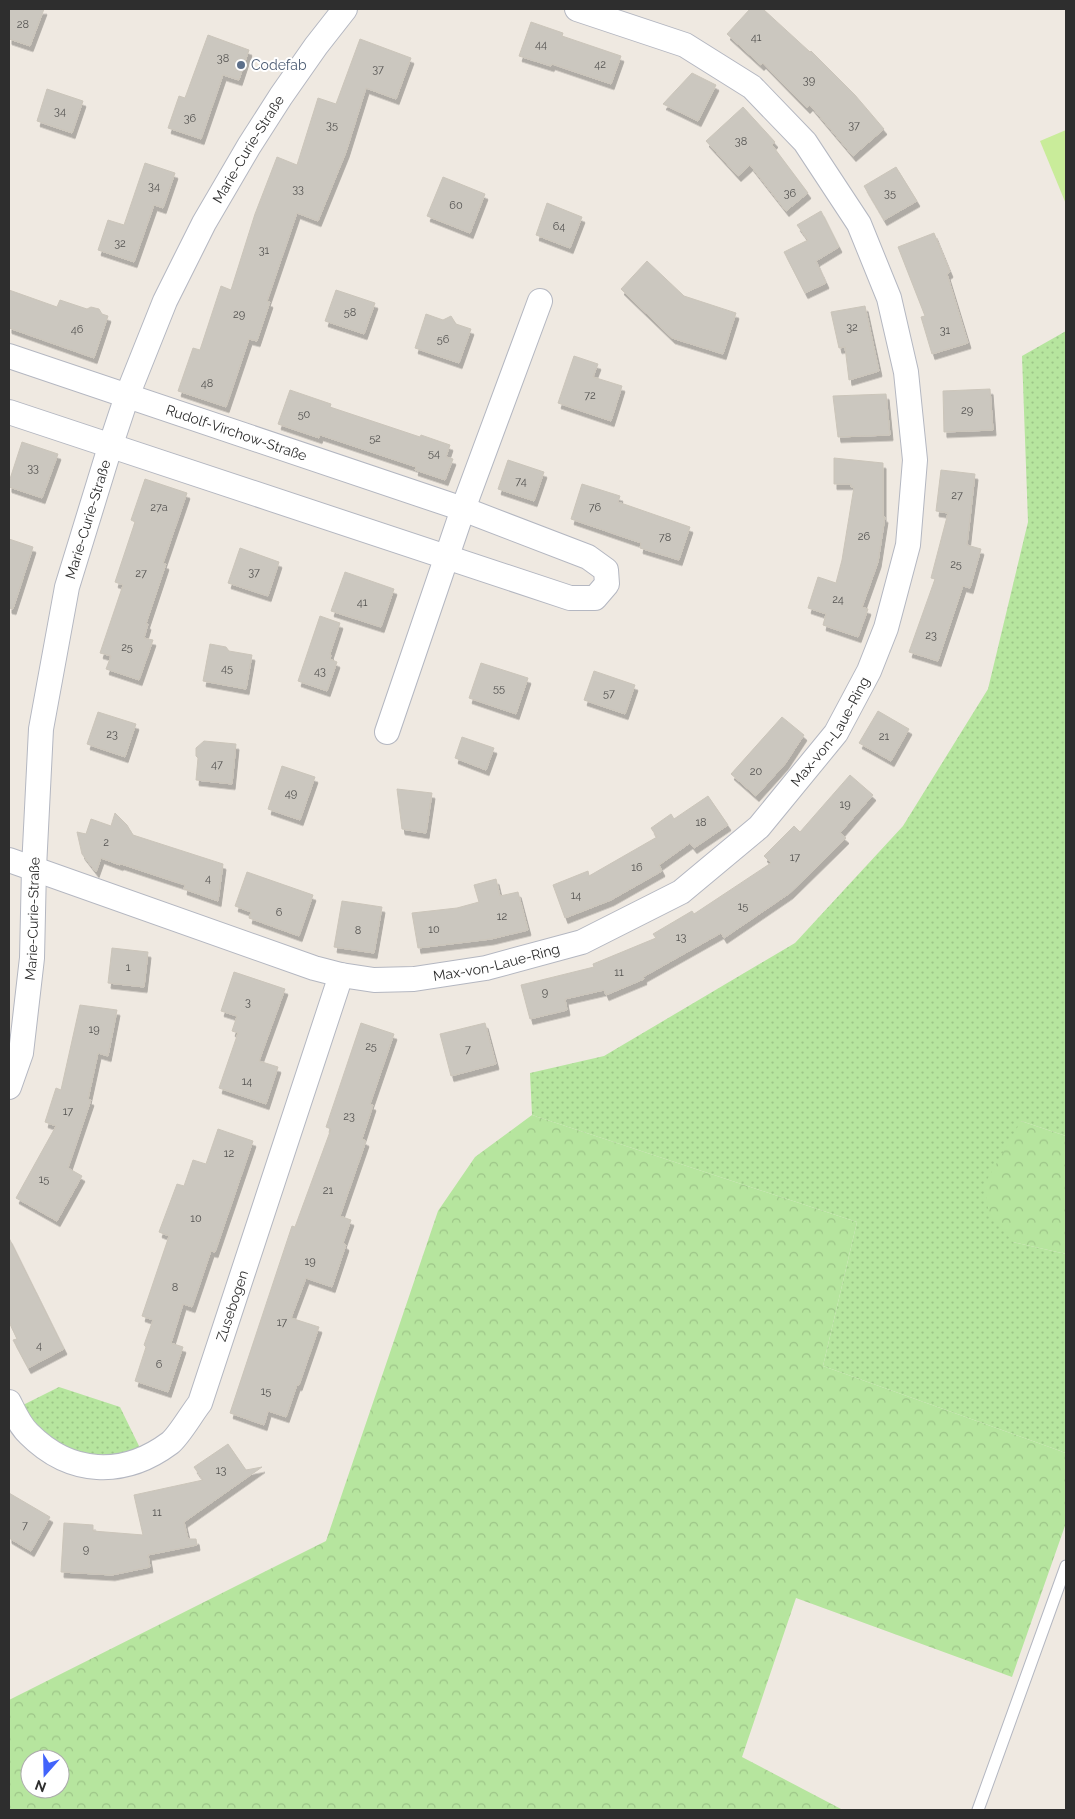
<svg xmlns="http://www.w3.org/2000/svg" width="1075" height="1819" viewBox="0 0 1075 1819" font-family="Raleway,sans-serif">
  <style>
    .grass { fill: url(#grass-dots) }
    .forest { fill: url(#forest-crowns); fill-rule: evenodd }
    .pitch { fill: #c9ec9a }
    .building { fill: #cbc7bf; stroke: #cbc5ba; filter: url(#shadow) }
    .lines { fill: none; stroke-linecap: round; stroke-linejoin: round }
    .service-casing { stroke: #b4b7c1; stroke-width: 13 }
    .minor-casing { stroke: #b4b7c1; stroke-width: 26 }
    .service { stroke: #fff; stroke-width: 11 }
    .minor { stroke: #fff; stroke-width: 24 }
    .service-dot { fill: #5c6f8a; stroke: #fff; stroke-width: 2 }
    .labels { text-anchor: middle; dominant-baseline: central; stroke-width: 4; stroke-linejoin: round; paint-order: stroke }
    .number-label { font-size: 11px; fill: #555452 }
    .service-label { font-size: 14px; fill: #4e5e75; stroke: #fff; text-anchor: start }
    .street-label { font-size: 14px; fill: #2e2e2e; stroke: #fff }
  </style>
  <defs>
    <pattern id="grass-dots" width="8" height="8" patternUnits="userSpaceOnUse" patternTransform="scale(1.25)"><rect width="8" height="8" fill="#b6e59e"/><path d="M2 2h.1M6 6h.1" fill="none" stroke="#9dc588" stroke-width="1.8" stroke-linecap="round"/></pattern>
    <pattern id="forest-crowns" width="20" height="18" patternUnits="userSpaceOnUse" patternTransform="scale(1.25)"><rect width="20" height="18" fill="#b6e59e"/><path d="M2 6a3 3 0 1 1 6 0M12 15a3 3 0 1 1 6 0" fill="none" stroke="#9dc588"/></pattern>
    <filter id="shadow"><feDropShadow dx="3" dy="5.5" stdDeviation="0" flood-color="#0004"/></filter>
  </defs>
  <rect width="100%" height="100%" fill="#efe9e1"/>
  <path class="grass" d="M1066 331V1136L1021 1121 1013 1242 1066 1254V1453L823 1366 857 1222 532 1115 530 1073 604 1056 795 943 903 826 988 689 1028 522 1022 356Z
    M59 1387 120 1407 140 1448C91 1465 48 1450 23 1405Z"/>
  <path class="forest" d="M532 1115 857 1222 823 1366 1066 1453V1523L1012 1677 796 1598 742 1757 843 1810H9V1700L326 1541 438 1211 475 1157ZM30 1759H60V1789H30Z
    M1021 1121 1066 1136V1254L1013 1242 989 1213 984 1185Z"/>
  <path class="pitch" d="M1066 130V204L1040 141Z"/>
  <path class="building" d="M9 9H44L30 46 9 39Z
    M750 9H763L810 52 811 51 855 95 884 129 853 156 810 105 807 108 763 63 761 65 727 34Z
    M531 22 563 33 562 36 621 56 611 84 552 64 551 66 519 56Z
    M208 35 249 50 239 80 223 75 201 139 168 128 179 96 185 98Z
    M360 39 411 58 396 99 366 88 346 152 318 221 297 213 267 301 270 302 257 341 249 339 226 407 178 391 193 348 200 350 221 286 231 290 255 214 277 157 297 165 318 98 336 104Z
    M692 73 716 85 698 121 663 104Z
    M47 89 83 101 72 133 37 121Z
    M743 107 775 142 772 145 808 193 786 211 750 165 738 176 706 141Z
    M145 163 175 173 163 208 154 205 134 262 98 250 108 220 124 225Z
    M896 167 917 201 884 220 864 186Z
    M443 177 485 194 470 233 427 216Z
    M547 203 582 217 570 248 536 235Z
    M821 211 839 247 816 261 826 283 805 293 784 252 808 240 797 225Z
    M934 233 950 272 947 274 968 343 932 354 921 317 925 316 898 247Z
    M647 261 684 296 736 313 723 354 672 338 621 289Z
    M9 290 57 307 60 300 87 309 91 307 99 309 102 314 108 316 94 358 9 328Z
    M336 290 375 303 364 334 325 321Z
    M865 306 879 371 849 380 845 347 839 348 831 312Z
    M426 314 443 320 451 316 456 324 471 329 459 363 415 348Z
    M574 356 598 364 593 377 622 386 611 421 558 403Z
    M990 389 993 430 944 432 943 391Z
    M290 390 331 404 330 407 420 437 421 435 450 445 446 457 453 459 445 480 415 470 416 467 320 435 319 438 278 424Z
    M886 394 890 435 838 437 833 396Z
    M22 442 58 454 42 498 9 487V482Z
    M834 458 883 463V517H885L878 562 862 607 868 609 858 637 823 625 826 614 808 608 818 577 836 583 842 560 854 487H851V484H834Z
    M508 460 544 472 534 501 498 489Z
    M941 470 975 474 967 545 981 549 970 588 963 586 938 661 909 652 935 579 931 578 948 513 936 511Z
    M145 479 187 493 163 563 166 564 146 624H148L144 638 153 640 139 680 106 669 111 656 100 653 123 585 115 582 135 522 131 520Z
    M582 484 620 496 618 502 690 527 679 560 640 548 641 543 571 519Z
    M9 539 33 547 13 609 9 608Z
    M240 548 279 562 268 596 228 583Z
    M345 572 394 589 381 627 331 611Z
    M320 616 340 623 330 654 331 655 330 659 337 662 327 691 298 681Z
    M210 644 226 647 229 651 252 655 246 689 203 681Z
    M481 663 528 678 516 714 469 698Z
    M594 671 635 685 625 714 584 700Z
    M878 711 909 729 891 761 859 743Z
    M98 712 136 724 125 757 87 744Z
    M782 717 804 735 785 764 756 796 731 774Z
    M462 737 494 748 486 770 455 758Z
    M204 741 236 744 232 784 196 780 198 758 196 756V748Z
    M282 766 315 777 300 820 268 809Z
    M850 775 873 795 840 833 846 838 790 893 724 938 721 933 643 977 644 979 606 995 604 990 565 999 567 1010 530 1019 521 985 594 967 593 964 656 938 653 934 692 911 694 914 771 863 764 856 794 826 800 832Z
    M397 789 432 793 426 833 402 829Z
    M708 796 728 825 694 848 690 843 659 865 662 871 611 900 565 918 553 885 588 871 589 876 657 837 651 828 671 814 674 819Z
    M115 813 127 825 133 835 223 864 218 901 184 889 185 885 121 864 120 865 101 858 96 872 82 854 77 832 86 834 91 819 111 826Z
    M247 872 313 895 299 936 249 918 251 912 235 906Z
    M496 879 500 896 518 892 528 930 491 939 418 948 412 913 457 908 479 902 474 885Z
    M342 901 382 907 374 953 334 947Z
    M112 948 148 952 144 987 108 983Z
    M234 972 285 989 259 1061 278 1067 266 1104 219 1088 238 1033 232 1031 237 1016 221 1011Z
    M80 1005 117 1010 108 1056 98 1053 88 1099 91 1100 68 1168 82 1176 57 1221 16 1198 56 1126 45 1122 56 1088 61 1090Z
    M361 1023 394 1034 370 1104 373 1105 362 1139 366 1141 340 1216 351 1220 343 1243 346 1245 332 1287 306 1278 291 1318 319 1327 299 1385H297L286 1417 268 1411 264 1425 230 1413 292 1226 295 1227 331 1129 326 1127Z
    M485 1023 496 1064 451 1076 440 1034Z
    M218 1129 253 1141 215 1252 211 1251 192 1307 183 1304 171 1343 183 1347 168 1392 135 1381 146 1347 144 1345 153 1320 142 1316 169 1236 159 1232 177 1184 184 1186 193 1160 206 1164Z
    M9 1238 64 1349 28 1368 13 1340 17 1339 9 1322Z
    M228 1444 246 1470 262 1467 184 1522 188 1539H196L197 1545 148 1555 150 1567 112 1575 61 1572 64 1523 93 1525V1531L143 1535 134 1495 203 1480 194 1467Z
    M9 1493 50 1517 31 1551 9 1538Z"/>
  <g class="lines">
    <g class="service-casing">
      <path id="service" d="M978 1810 1066 1566"/>
    </g>
    <g class="minor-casing">
      <g id="minor">
        <path id="s1" d="M9 356 463 509 588 557 606 570 607 584 595 598H570L9 412"/>
        <path d="M387 732 463 509 540 301"/>
        <path id="s2" d="M9 860 314 968 341 975 374 980 414 979 486 968 582 942 681 892 759 827 836 733 869 671 886 628 908 545 915 460 906 372 889 298 859 224 805 142 752 87 685 45 577 9"/>
        <path id="s3" d="M9 1087 21 1053 32 958 34 868 41 729 67 587 110 447 127 396 165 301 204 223 249 146 281 96 316 46 345 9"/>
        <path id="s4" d="M9 1402C14 1412 20 1426 29 1434 70 1475 123 1478 170 1443 179 1436 192 1413 200 1403L341 975"/>
      </g>
    </g>
    <use href="#service" class="service"/>
    <use href="#minor" class="minor"/>
  </g>
  <circle class="service-dot" cx="241" cy="65" r="5"/>
  <g class="labels">
    <g class="number-label">
      <text x="23" y="24">28</text>
      <text x="756" y="37">41</text>
      <text x="541" y="44">44</text>
      <text x="223" y="58">38</text>
      <text x="600" y="64">42</text>
      <text x="378" y="69">37</text>
      <text x="809" y="80">39</text>
      <text x="60" y="111">34</text>
      <text x="190" y="118">36</text>
      <text x="332" y="125">35</text>
      <text x="854" y="125">37</text>
      <text x="741" y="141">38</text>
      <text x="154" y="186">34</text>
      <text x="298" y="189">33</text>
      <text x="790" y="193">36</text>
      <text x="890" y="193">35</text>
      <text x="456" y="205">60</text>
      <text x="559" y="226">64</text>
      <text x="120" y="243">32</text>
      <text x="264" y="250">31</text>
      <text x="350" y="312">58</text>
      <text x="239" y="314">29</text>
      <text x="852" y="327">32</text>
      <text x="77" y="329">46</text>
      <text x="945" y="330">31</text>
      <text x="443" y="339">56</text>
      <text x="207" y="383">48</text>
      <text x="590" y="395">72</text>
      <text x="967" y="410">29</text>
      <text x="304" y="414">50</text>
      <text x="375" y="438">52</text>
      <text x="434" y="453">54</text>
      <text x="33" y="468">33</text>
      <text x="521" y="481">74</text>
      <text x="957" y="495">27</text>
      <text x="159" y="507">27a</text>
      <text x="595" y="507">76</text>
      <text x="864" y="536">26</text>
      <text x="665" y="537">78</text>
      <text x="956" y="564">25</text>
      <text x="254" y="572">37</text>
      <text x="141" y="573">27</text>
      <text x="838" y="599">24</text>
      <text x="362" y="602">41</text>
      <text x="931" y="635">23</text>
      <text x="127" y="647">25</text>
      <text x="227" y="668">45</text>
      <text x="320" y="671">43</text>
      <text x="499" y="688">55</text>
      <text x="609" y="693">57</text>
      <text x="112" y="734">23</text>
      <text x="884" y="736">21</text>
      <text x="217" y="764">47</text>
      <text x="756" y="771">20</text>
      <text x="291" y="793">49</text>
      <text x="845" y="804">19</text>
      <text x="701" y="822">18</text>
      <text x="106" y="842">2</text>
      <text x="795" y="857">17</text>
      <text x="637" y="867">16</text>
      <text x="208" y="878">4</text>
      <text x="576" y="895">14</text>
      <text x="743" y="906">15</text>
      <text x="279" y="912">6</text>
      <text x="502" y="916">12</text>
      <text x="434" y="929">10</text>
      <text x="358" y="930">8</text>
      <text x="681" y="937">13</text>
      <text x="128" y="967">1</text>
      <text x="619" y="972">11</text>
      <text x="545" y="992">9</text>
      <text x="248" y="1002">3</text>
      <text x="94" y="1029">19</text>
      <text x="371" y="1046">25</text>
      <text x="468" y="1049">7</text>
      <text x="247" y="1081">14</text>
      <text x="68" y="1111">17</text>
      <text x="349" y="1116">23</text>
      <text x="229" y="1153">12</text>
      <text x="44" y="1179">15</text>
      <text x="328" y="1190">21</text>
      <text x="196" y="1218">10</text>
      <text x="310" y="1261">19</text>
      <text x="175" y="1287">8</text>
      <text x="282" y="1322">17</text>
      <text x="39" y="1345">4</text>
      <text x="159" y="1364">6</text>
      <text x="266" y="1391">15</text>
      <text x="221" y="1470">13</text>
      <text x="157" y="1512">11</text>
      <text x="25" y="1525">7</text>
      <text x="86" y="1549">9</text>
    </g>
    <g class="service-label">
      <text x="251" y="65">Codefab</text>
    </g>
    <g class="street-label">
      <text stroke="none"><textPath href="#s3" startOffset="981">Marie-Curie-Straße</textPath></text>
      <text stroke="none"><textPath href="#s1" startOffset="240">Rudolf-Virchow-Straße</textPath></text>
      <text stroke="none"><textPath href="#s3" startOffset="576">Marie-Curie-Straße</textPath></text>
      <text stroke="none"><textPath href="#s2" startOffset="929">Max-von-Laue-Ring</textPath></text>
      <text stroke="none"><textPath href="#s3" startOffset="171">Marie-Curie-Straße</textPath></text>
      <text stroke="none"><textPath href="#s2" startOffset="509">Max-von-Laue-Ring</textPath></text>
      <text stroke="none"><textPath href="#s4" startOffset="346">Zusebogen</textPath></text>
    </g>
  </g>
  <rect width="1075" height="1819" fill="none" stroke="#2e2e2e" stroke-width="20"/>
  <g transform="translate(45 1774) rotate(200)"><circle r="24" fill="#ffffff" stroke="#ababab"/>
  <path d="M0-4L9 19L0 12L-9 19Z" fill="#4264fb"/>
  <text y="-8" font-size="14" font-weight="bold" text-anchor="middle" fill="#2e2e2e">N</text>
  </g>
</svg>
